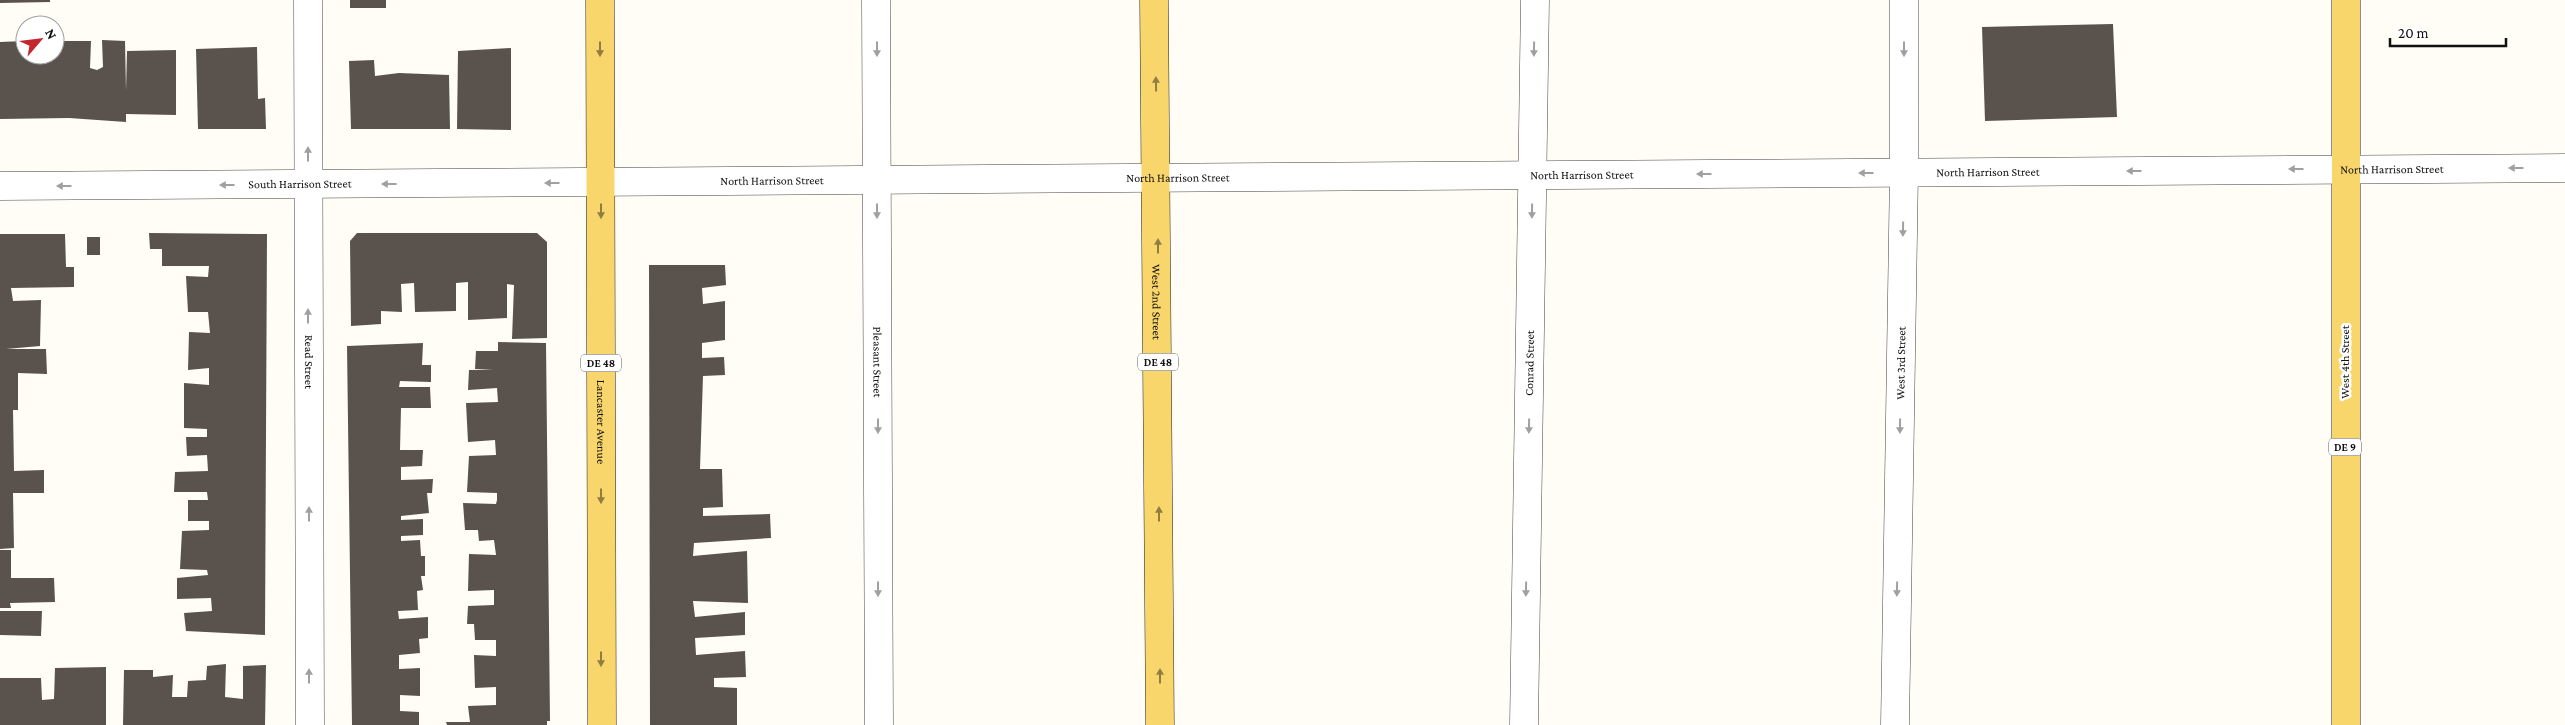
<svg xmlns="http://www.w3.org/2000/svg" width="2565" height="725" viewBox="0 0 2565 725" font-family="'Crimson Pro',serif">
  <style>
    .building { fill: #5a524d }
    .lines { fill: none; stroke-linecap: round; stroke-linejoin: round }
    .minor-casing { stroke: #444; stroke-width: 29 }
    .primary-casing { stroke: #222; stroke-width: 29 }
    .minor { stroke: #fff; stroke-width: 28 }
    .primary { stroke: #f9d66b; stroke-width: 28 }
    .oneway { fill: #917d42 }
    .oneway2 { fill: #a0a0a0 }
    .labels { text-anchor: middle; dominant-baseline: central; stroke-width: 5; stroke-linejoin: round; paint-order: stroke }
    .shield { fill: #fff; stroke: #585858; stroke-width: 1 }
    .shield-label { font-size: 11px; font-weight: bold; fill: #111 }
    .street-label { font-size: 12px; fill: #111; stroke: #fff }
  </style>
  <rect width="100%" height="100%" fill="#fffdf5"/>
  <path class="building" d="M0 0H50V2L0 3Z
    M350 0H386V8H350Z
    M2113 24 2117 117 1985 121 1982 27Z
    M102 40 125 41 126 91 127 51 176 50V115L126 114V122L69 118 0 119V42L25 41V55H55V41H91L90 68 97 70 103 67Z
    M257 47 258 99 265 98 266 129H198L196 49Z
    M511 48V130L457 129 458 51Z
    M374 60 375 76 399 73 449 75 450 129H351L349 61Z
    M149 233 267 234 265 635 186 631 184 613 212 611 211 598 177 599V578L208 575 207 570 180 569 182 531 209 530V521H188V500H208L207 492H174L175 472 208 471 207 455 187 456 186 437H207V429L184 428V383L209 385V368L188 370 189 332 210 333 208 312H188L186 276 208 277 209 266H162V249H150Z
    M357 233H537L547 242V338L512 339 514 285 507 284V318L468 320V282L456 283V311L415 312 414 283 401 284 402 312 381 311V324L351 326 350 241Z
    M0 234H65L66 267H74V287L11 288 13 301 41 300 40 346 6 349H46L47 374 18 373V410H13L14 471 44 470V493H13L14 548 0 549Z
    M87 237H100V255H87Z
    M649 265H725L726 285 702 288 703 304 725 301V340L702 343V358L724 357 725 375 703 376 700 469H722L723 507 703 508V516L770 514 771 538 694 543 693 556 747 551 748 603 693 601 695 617 745 612V635L695 638 696 655 745 651 746 677 714 678V687L737 688V725H650Z
    M498 342 546 343 550 721H547V725H447L446 722H470L468 706 496 705V687L475 688 474 655 496 656V640H475L474 624H467L468 606 494 605V590L468 591 469 554 496 555 494 540 479 541 478 530H465L463 503 496 504 497 500V493L467 492 469 456 496 455 495 440 468 442 466 403 498 402 497 388 468 390 469 370H493L475 369 476 351H498Z
    M423 343 422 365H431V382L400 381 399 387H430L431 408H401L400 450H423L422 466 401 467V480L433 479 432 493H427L429 513 401 516V520L423 519V535L401 536V541L420 540 421 556H425V576H421L423 590 417 591 418 610 398 611 399 619 428 617V638L419 639 420 653 399 655V669L420 668V696L400 695V711L419 712V725H352L347 346Z
    M0 550H11V578H54L55 602 10 603 11 608H0Z
    M0 611H42L41 636 0 635Z
    M226 664 225 697 243 699V666L266 665 265 725H123L124 670H153V677L173 675 172 697H187L188 681 206 680 207 666Z
    M106 667V725H0V678H41L42 700 54 699 55 668Z"/>
  <g class="lines">
    <g class="minor-casing">
      <g id="minor">
        <path id="s1" d="M308 0 310 725"/>
        <path id="s2" d="M876 0 879 725"/>
        <path id="s3" d="M0 186 2565 168"/>
        <path id="s4" d="M1524 725 1535 0"/>
        <path id="s5" d="M1895 725 1904 172V0"/>
      </g>
    </g>
    <g class="primary-casing">
      <g id="primary">
        <path id="s6" d="M600 0 602 725"/>
        <path id="s7" d="M1154 0 1160 725"/>
        <path d="M2346 0V725"/>
      </g>
    </g>
    <use href="#minor" class="minor"/>
    <use href="#primary" class="primary"/>
  </g>
  <defs><path id="oneway-solid" d="M-6-.8H1V-3.2L6.5 0L1 3.2V.8H-6Z" transform="scale(1.25)"/></defs>
  <g class="oneway">
    <use href="#oneway-solid" transform="translate(600 49) rotate(90)"/>
    <use href="#oneway-solid" transform="translate(1156 84) rotate(-91)"/>
    <use href="#oneway-solid" transform="translate(601 211) rotate(90)"/>
    <use href="#oneway-solid" transform="translate(1158 246) rotate(-90)"/>
    <use href="#oneway-solid" transform="translate(601 496) rotate(90)"/>
    <use href="#oneway-solid" transform="translate(1159 514) rotate(-90)"/>
    <use href="#oneway-solid" transform="translate(601 659) rotate(90)"/>
    <use href="#oneway-solid" transform="translate(1160 676) rotate(-90)"/>
  </g>
  <g class="oneway2">
    <use href="#oneway-solid" transform="translate(877 49) rotate(90)"/>
    <use href="#oneway-solid" transform="translate(1534 49) rotate(91)"/>
    <use href="#oneway-solid" transform="translate(1904 49) rotate(90)"/>
    <use href="#oneway-solid" transform="translate(308 154) rotate(-90)"/>
    <use href="#oneway-solid" transform="translate(2516 168) rotate(180)"/>
    <use href="#oneway-solid" transform="translate(2296 169) rotate(180)"/>
    <use href="#oneway-solid" transform="translate(2134 171) rotate(180)"/>
    <use href="#oneway-solid" transform="translate(1866 173) rotate(180)"/>
    <use href="#oneway-solid" transform="translate(1704 174) rotate(180)"/>
    <use href="#oneway-solid" transform="translate(552 183) rotate(180)"/>
    <use href="#oneway-solid" transform="translate(389 184) rotate(180)"/>
    <use href="#oneway-solid" transform="translate(227 185) rotate(180)"/>
    <use href="#oneway-solid" transform="translate(64 186) rotate(180)"/>
    <use href="#oneway-solid" transform="translate(877 211) rotate(90)"/>
    <use href="#oneway-solid" transform="translate(1532 211) rotate(91)"/>
    <use href="#oneway-solid" transform="translate(1903 229) rotate(91)"/>
    <use href="#oneway-solid" transform="translate(308 316) rotate(-90)"/>
    <use href="#oneway-solid" transform="translate(878 426) rotate(90)"/>
    <use href="#oneway-solid" transform="translate(1529 426) rotate(91)"/>
    <use href="#oneway-solid" transform="translate(1900 426) rotate(91)"/>
    <use href="#oneway-solid" transform="translate(309 514) rotate(-90)"/>
    <use href="#oneway-solid" transform="translate(878 589) rotate(90)"/>
    <use href="#oneway-solid" transform="translate(1526 589) rotate(91)"/>
    <use href="#oneway-solid" transform="translate(1897 589) rotate(91)"/>
    <use href="#oneway-solid" transform="translate(309 676) rotate(-90)"/>
  </g>
  <g class="labels">
    <g class="shield">
      <rect x="1138" y="353.5" width="40" height="17" rx="4"/>
      <rect x="581" y="354.5" width="40" height="17" rx="4"/>
      <rect x="2329" y="438.5" width="32" height="17" rx="4"/>
    </g>
    <g class="shield-label">
      <text x="1158" y="362">DE 48</text>
      <text x="601" y="363">DE 48</text>
      <text x="2345" y="447">DE 9</text>
    </g>
    <g class="street-label">
      <text stroke="none"><textPath href="#s3" startOffset="2392">North Harrison Street</textPath></text>
      <text stroke="none"><textPath href="#s3" startOffset="1988">North Harrison Street</textPath></text>
      <text stroke="none"><textPath href="#s3" startOffset="1582">North Harrison Street</textPath></text>
      <text stroke="none"><textPath href="#s3" startOffset="1178">North Harrison Street</textPath></text>
      <text stroke="none"><textPath href="#s3" startOffset="772">North Harrison Street</textPath></text>
      <text stroke="none"><textPath href="#s3" startOffset="300">South Harrison Street</textPath></text>
      <text stroke="none"><textPath href="#s7" startOffset="302">West 2nd Street</textPath></text>
      <text stroke="none"><textPath href="#s2" startOffset="362">Pleasant Street</textPath></text>
      <text transform="translate(2345 362) rotate(-90)">West 4th Street</text>
      <text stroke="none"><textPath href="#s1" startOffset="362">Read Street</textPath></text>
      <text stroke="none"><textPath href="#s4" startOffset="362">Conrad Street</textPath></text>
      <text stroke="none"><textPath href="#s5" startOffset="362">West 3rd Street</textPath></text>
      <text stroke="none"><textPath href="#s6" startOffset="422">Lancaster Avenue</textPath></text>
    </g>
  </g>
  <g transform="translate(40 40) rotate(62)"><circle r="24" fill="#ffffff" stroke="#a0a0a0"/>
  <path d="M0-4L9 19L0 12L-9 19Z" fill="#c4262e"/>
  <text y="-8" font-size="14" font-weight="bold" text-anchor="middle" fill="#111111">N</text>
  </g>
  <path d="M2390 38v8h116v-8" fill="none" stroke="#111111" stroke-width="2.5"/>
  <text x="2398" y="38" font-size="15" fill="#111111" stroke="#ffffff" stroke-width="4" paint-order="stroke">20 m</text>
</svg>
